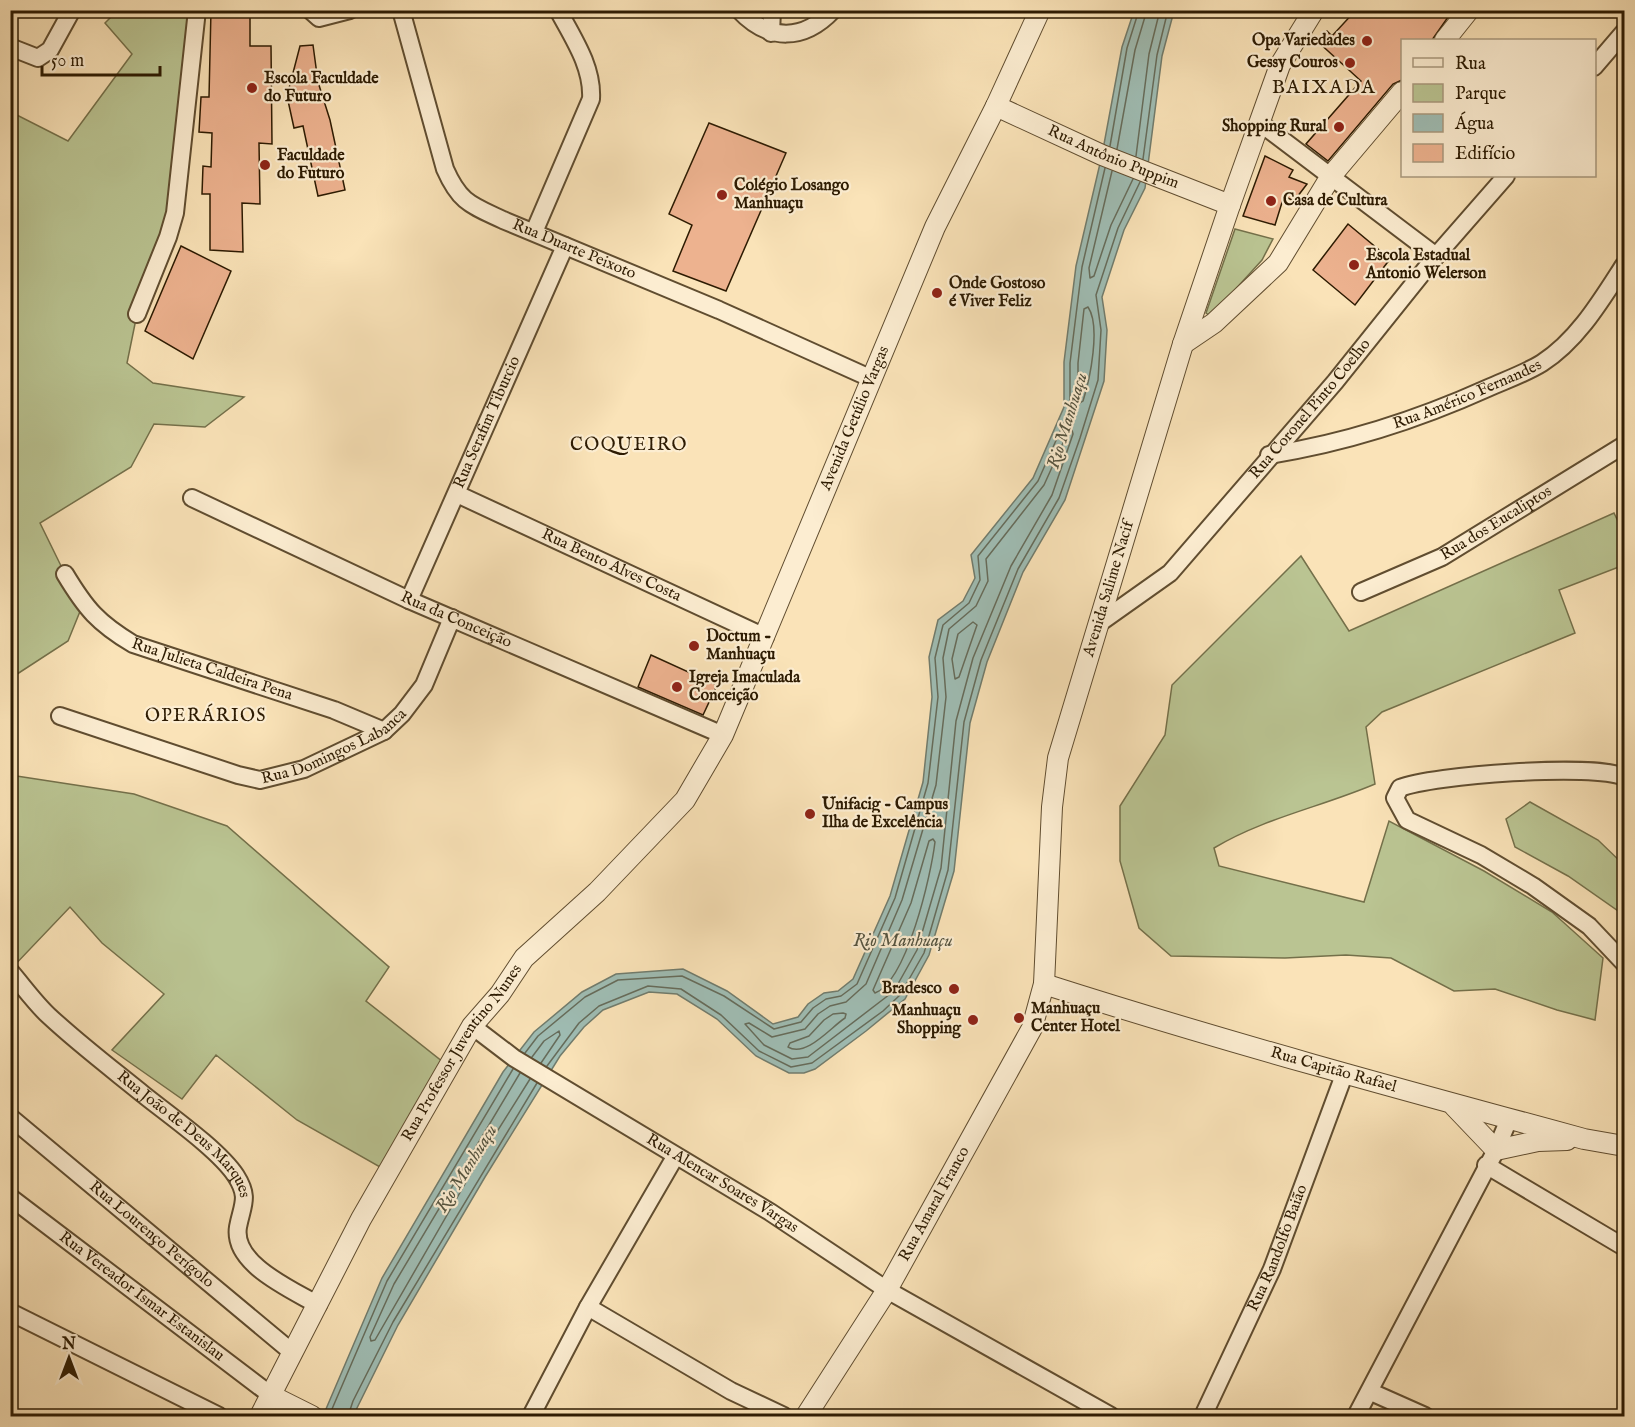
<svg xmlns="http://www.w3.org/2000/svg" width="1635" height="1427" viewBox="0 0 1635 1427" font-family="'IM FELL English',serif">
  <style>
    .green { fill: #bac492; stroke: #74704a; stroke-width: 1.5 }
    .water { fill: #9fbdb4; stroke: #717c6d; stroke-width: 1.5 }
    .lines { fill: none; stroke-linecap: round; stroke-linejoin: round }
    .shore { stroke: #666c5b; stroke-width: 1.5 }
    .building { fill: #edb28f; stroke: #2d1b02; stroke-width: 1.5 }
    .minor-casing { stroke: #604d30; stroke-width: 20 }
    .tertiary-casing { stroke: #604d30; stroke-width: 22 }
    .minor { stroke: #fcedd1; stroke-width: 16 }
    .tertiary { stroke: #fcedd1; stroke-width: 20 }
    .poi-dot { fill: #8f2418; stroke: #fcedd1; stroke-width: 2 }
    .labels { text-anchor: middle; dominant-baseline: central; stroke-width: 4.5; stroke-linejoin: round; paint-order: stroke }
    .poi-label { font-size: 16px; font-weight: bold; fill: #2d1b02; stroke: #fcedd1; text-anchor: start }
    .street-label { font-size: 16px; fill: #2d1b02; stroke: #fcedd1 }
    .water-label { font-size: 18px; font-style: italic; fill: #555440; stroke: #fcedd1 }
    .neighbourhood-label { font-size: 18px; letter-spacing: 1.5px; fill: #2d1b02; stroke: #fcedd1 }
    .quarter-label { font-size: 20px; letter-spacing: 1.5px; fill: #2d1b02; stroke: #fcedd1 }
  </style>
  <rect width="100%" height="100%" fill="#fae3b8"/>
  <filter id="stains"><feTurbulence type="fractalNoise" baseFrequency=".00333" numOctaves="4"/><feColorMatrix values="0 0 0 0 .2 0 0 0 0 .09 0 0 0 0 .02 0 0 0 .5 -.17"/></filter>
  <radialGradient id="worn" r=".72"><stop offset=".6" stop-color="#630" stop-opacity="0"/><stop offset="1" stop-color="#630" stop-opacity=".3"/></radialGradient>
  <path class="green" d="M117 11H197L175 213 137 314 127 363 153 383 244 397 205 427 154 424 131 467 40 523 65 574 83 604 68 641 11 678 10 368H14L11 112 68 141 132 54 105 23Z
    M1235 229 1273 239 1262 260 1213 314 1209 315 1206 313Z
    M1614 513 1624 534V565L1559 590 1575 633 1382 712 1366 727 1375 784C1321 807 1264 818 1214 848L1219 866 1364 902 1389 821 1484 871 1552 912 1603 958 1595 1020 1557 1010 1495 989 1454 991 1391 958 1346 955 1285 958 1171 956 1139 928 1120 861V806L1165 735 1172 685 1301 556 1349 631Z
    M10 775 134 794 227 826 389 967 366 1001 448 1066 387 1171 297 1120 216 1055 182 1099 112 1050 164 994 102 943 70 907 11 969Z
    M1530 802 1598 840 1624 865V915L1568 876 1515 847 1506 819Z"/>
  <path class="water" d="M1134 11H1174L1162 56 1145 188 1124 230 1102 297 1107 330 1104 381 1065 500 1023 572 987 662 970 723 954 871 929 955 905 999 866 1031 815 1069 804 1073H789L756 1056 717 1019 677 994 649 992 603 1010 584 1027 560 1056 485 1177 398 1325 353 1416H323L382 1278 503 1072 534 1032 582 992 616 974 683 969 727 991 773 1024 798 1017 808 1004 824 993 838 991 853 979 890 896 923 782 932 697 929 657 938 620 963 601 975 578 971 555 1033 478 1064 407V362L1076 266 1102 155 1122 47Z"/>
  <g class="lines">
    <path class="shore" d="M1110 146 1127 48 1139 10
      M1117 149 1135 50 1147 10
      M1136 156 1149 54 1160 10
      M1143 159 1157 55 1168 10
      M1112 171 1089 268 1090 278 1094 276 1111 225 1133 179
      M1088 307C1101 326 1090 379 1083 401L1080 403 1078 400V363L1084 309Z
      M1072 430 1073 434 1052 495 1011 566 973 658 956 721 941 868 917 950 894 991 808 1057 792 1059 764 1045 745 1024 749 1023 772 1037 805 1029 818 1014 830 1006 846 1002 866 984 902 900 936 785 946 697 943 658 949 629 976 606 988 581 986 559 1044 485 1068 432Z
      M973 622 977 625 959 677 955 679 952 659 958 634Z
      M933 839 935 842C931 875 907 981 875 993L873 990 911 903 929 841Z
      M843 1013 846 1014 845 1018C831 1027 806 1058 788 1047L790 1043 809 1036 824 1020 833 1014Z
      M525 1053 538 1036 585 997 618 980 682 976 724 996 774 1029 801 1022 813 1008 826 999 841 996 857 984 895 898 928 783 938 697 935 658 943 625 969 603 980 580 978 556 1038 481 1070 409V363L1082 267 1105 168
      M532 1057 544 1041 559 1031 560 1035 541 1063
      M547 1066 579 1023 599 1006 648 986 681 989 721 1015 759 1051 791 1067 812 1063 883 1011 900 995 924 953 948 870 964 722 981 660 1018 569 1059 498 1080 438 1098 380 1101 330 1096 295 1118 228 1140 182
      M520 1073 394 1284 370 1337 371 1341 375 1340 473 1170 530 1079
      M329 1416 387 1281 513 1069
      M348 1416 353 1401 393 1322 537 1083"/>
  </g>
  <path class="building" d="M211 10H250V46H271L272 144 259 143 260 204 242 203 243 252 210 250V194H202L203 166 211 167 212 133 199 132 201 97H209Z
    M1356 10H1453L1432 40H1402V80L1393 84 1328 161 1306 144 1361 81 1317 41 1327 31 1332 36Z
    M313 45 318 82 330 120 345 190 318 196 303 126 294 128 287 96 300 46Z
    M709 123 786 153 726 291 673 271 692 225 669 214Z
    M1265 156 1293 170 1289 177 1307 184 1294 201 1284 196 1275 225 1243 216Z
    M1348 224 1390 259 1355 305 1313 270Z
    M181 246 231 271 193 359 145 331Z
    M651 655 717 685 703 715 638 687Z"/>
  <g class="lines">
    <g class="minor-casing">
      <g id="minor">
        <path d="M310 10 319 18 350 10"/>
        <path id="s1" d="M401 10 445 169C460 203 471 205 503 220L719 310 870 378"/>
        <path d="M739 10C769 42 804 41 833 10"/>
        <path d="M771 33 772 10"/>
        <path d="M10 47 38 58 50 50 72 10"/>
        <path d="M1594 67 1624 32"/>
        <path d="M1260 123 1436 256"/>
        <path d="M534 232 591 99C593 67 573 38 558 10"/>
        <path d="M137 314 168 237 175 213 197 10"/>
        <path id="s2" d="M1269 455C1346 443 1417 420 1488 388 1506 380 1526 373 1542 363 1578 340 1602 299 1624 265"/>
        <path id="s3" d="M457 494 765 637"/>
        <path id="s4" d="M192 498 409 600 723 735"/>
        <path id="s5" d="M65 574C86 609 98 623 133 644L334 710 384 731"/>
        <path id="s6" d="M1361 592 1442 557 1624 445"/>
        <path id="s7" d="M409 600 565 246"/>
        <path id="s8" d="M1098 624 1170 573 1335 382 1436 256 1506 176"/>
        <path id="s9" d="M60 716 238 775 260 780 304 769 384 731 402 714 424 685 452 618"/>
        <path d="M1624 777C1595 763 1431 775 1400 788L1395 798 1407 820 1481 855 1533 886 1589 926 1624 963"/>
        <path id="s10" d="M10 971C23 986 35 1003 49 1016 79 1044 112 1069 144 1095 169 1115 219 1150 236 1176 250 1198 242 1205 238 1227 232 1264 291 1289 318 1305"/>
        <path id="s11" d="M472 1026 514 1058 770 1212 887 1290 1111 1416"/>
        <path id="s12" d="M10 1117 293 1353"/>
        <path d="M1486 1165 1624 1247"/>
        <path id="s13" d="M10 1197 272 1396"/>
        <path d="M588 1307 731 1391 784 1416"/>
        <path d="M10 1312 219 1416"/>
        <path d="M1371 1392 1425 1416"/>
        <path d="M531 1416 588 1307 675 1157"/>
        <path id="s14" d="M1203 1416 1272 1269 1344 1075"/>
        <path d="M1356 1416 1496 1150 1509 1119"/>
      </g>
    </g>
    <g class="tertiary-casing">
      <g id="tertiary">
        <path d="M1445 40 1469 10"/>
        <path id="s15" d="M996 106 1102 155 1230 205"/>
        <path d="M1183 344 1214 323 1278 263 1331 176 1402 92"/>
        <path id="s16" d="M1044 984C1222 1041 1403 1090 1584 1139L1624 1146"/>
        <path d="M1454 1106 1496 1150 1538 1141 1567 1140"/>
        <path d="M272 1396 312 1416"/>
        <path id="s17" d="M260 1416 361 1219 472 1026 500 994 524 958 597 892 685 800 723 735 935 227 996 106 1040 10"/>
        <path id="s18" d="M806 1416 887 1290 1032 1028 1044 984 1052 807 1058 758 1183 344 1230 205 1280 65 1314 10"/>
      </g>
    </g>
    <use href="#minor" class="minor"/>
    <use href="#tertiary" class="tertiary"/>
  </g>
  <g class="poi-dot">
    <circle cx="1367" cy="41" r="6"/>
    <circle cx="1350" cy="63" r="6"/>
    <circle cx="252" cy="88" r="6"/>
    <circle cx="1339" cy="127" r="6"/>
    <circle cx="265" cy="165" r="6"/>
    <circle cx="722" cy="195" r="6"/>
    <circle cx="1271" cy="201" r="6"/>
    <circle cx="1354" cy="265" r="6"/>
    <circle cx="937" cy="293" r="6"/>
    <circle cx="694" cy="646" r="6"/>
    <circle cx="677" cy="687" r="6"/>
    <circle cx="810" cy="814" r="6"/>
    <circle cx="954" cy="989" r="6"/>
    <circle cx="1019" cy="1018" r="6"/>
    <circle cx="973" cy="1020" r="6"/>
  </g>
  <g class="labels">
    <g class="poi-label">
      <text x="1355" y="41" text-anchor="end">Opa Variedades</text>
      <text x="1338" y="63" text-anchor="end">Gessy Couros</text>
      <text x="264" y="79">Escola Faculdade<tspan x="264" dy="18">do Futuro</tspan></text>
      <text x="1327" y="127" text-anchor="end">Shopping Rural</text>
      <text x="277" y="156">Faculdade<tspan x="277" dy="18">do Futuro</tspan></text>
      <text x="734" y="186">Colégio Losango<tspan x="734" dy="18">Manhuaçu</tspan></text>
      <text x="1283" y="201">Casa de Cultura</text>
      <text x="1366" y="256">Escola Estadual<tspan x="1366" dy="18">Antonio Welerson</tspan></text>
      <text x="949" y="284">Onde Gostoso<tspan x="949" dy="18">é Viver Feliz</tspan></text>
      <text x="706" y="637">Doctum -<tspan x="706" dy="18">Manhuaçu</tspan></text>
      <text x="689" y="678">Igreja Imaculada<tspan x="689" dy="18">Conceição</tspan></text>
      <text x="822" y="805">Unifacig - Campus<tspan x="822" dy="18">Ilha de Excelência</tspan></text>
      <text x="942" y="989" text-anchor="end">Bradesco</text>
      <text x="1031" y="1009">Manhuaçu<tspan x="1031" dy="18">Center Hotel</tspan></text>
      <text x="961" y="1011" text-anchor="end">Manhuaçu<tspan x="961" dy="18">Shopping</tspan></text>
    </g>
    <g class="street-label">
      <text stroke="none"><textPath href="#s15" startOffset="128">Rua Antônio Puppim</textPath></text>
      <text stroke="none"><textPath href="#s1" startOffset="322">Rua Duarte Peixoto</textPath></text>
      <text stroke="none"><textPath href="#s2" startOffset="208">Rua Américo Fernandes</textPath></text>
      <text stroke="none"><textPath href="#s8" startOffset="304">Rua Coronel Pinto Coelho</textPath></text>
      <text stroke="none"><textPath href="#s17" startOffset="1174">Avenida Getúlio Vargas</textPath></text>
      <text stroke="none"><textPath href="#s7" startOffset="194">Rua Serafim Tiburcio</textPath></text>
      <text stroke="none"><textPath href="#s6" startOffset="152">Rua dos Eucaliptos</textPath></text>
      <text stroke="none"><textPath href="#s3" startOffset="170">Rua Bento Alves Costa</textPath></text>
      <text stroke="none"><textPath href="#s18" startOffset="898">Avenida Salime Nacif</textPath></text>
      <text stroke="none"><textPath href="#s4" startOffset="291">Rua da Conceição</textPath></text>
      <text stroke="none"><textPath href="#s5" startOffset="182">Rua Julieta Caldeira Pena</textPath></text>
      <text stroke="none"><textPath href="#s9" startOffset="292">Rua Domingos Labanca</textPath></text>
      <text stroke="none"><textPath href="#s17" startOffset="416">Rua Professor Juventino Nunes</textPath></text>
      <text stroke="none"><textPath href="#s16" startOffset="302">Rua Capitão Rafael</textPath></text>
      <text stroke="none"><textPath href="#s10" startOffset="240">Rua João de Deus Marques</textPath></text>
      <text stroke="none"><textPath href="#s11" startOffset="296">Rua Alencar Soares Vargas</textPath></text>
      <text stroke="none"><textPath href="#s18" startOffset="248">Rua Amaral Franco</textPath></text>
      <text stroke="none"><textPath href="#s12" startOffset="184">Rua Lourenço Perígolo</textPath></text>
      <text stroke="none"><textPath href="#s14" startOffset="184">Rua Randolfo Baião</textPath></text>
      <text stroke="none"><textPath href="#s13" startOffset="165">Rua Vereador Ismar Estanislau</textPath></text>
    </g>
    <g class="water-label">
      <text transform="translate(1068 421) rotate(-73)">Rio Manhuaçu</text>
      <text x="903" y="941">Rio Manhuaçu</text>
      <text transform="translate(467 1169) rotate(-58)">Rio Manhuaçu</text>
    </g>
    <g class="neighbourhood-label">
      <text x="629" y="445">COQUEIRO</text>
      <text x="206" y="716">OPERÁRIOS</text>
    </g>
    <g class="quarter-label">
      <text x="1324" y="87">BAIXADA</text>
    </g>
  </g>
  <rect width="1635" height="1427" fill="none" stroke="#fae3b8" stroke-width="36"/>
  <rect x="12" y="12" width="1611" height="1403" fill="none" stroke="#2d1b02" stroke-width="3"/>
  <rect x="18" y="18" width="1599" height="1391" fill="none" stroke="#2d1b02" stroke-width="1.5"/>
  <rect x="1401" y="39" width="195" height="138" fill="#fcedd1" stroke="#a9997e" stroke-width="1.5"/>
  <rect x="1413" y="58" width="30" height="9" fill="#fcedd1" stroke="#a9997e" stroke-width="1.5"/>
  <text x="1455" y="69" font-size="18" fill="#2d1b02">Rua</text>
  <rect x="1413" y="84" width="30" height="18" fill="#bac492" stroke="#a9997e" stroke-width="1.5"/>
  <text x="1455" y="99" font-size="18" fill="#2d1b02">Parque</text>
  <rect x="1413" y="114" width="30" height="18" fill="#9fbdb4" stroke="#a9997e" stroke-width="1.5"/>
  <text x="1455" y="129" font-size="18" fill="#2d1b02">Água</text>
  <rect x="1413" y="144" width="30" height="18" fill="#edb28f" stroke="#a9997e" stroke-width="1.5"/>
  <text x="1455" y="159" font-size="18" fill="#2d1b02">Edifício</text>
  <g transform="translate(69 1358)" stroke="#fcedd1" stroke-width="4.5" paint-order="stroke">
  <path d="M0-4.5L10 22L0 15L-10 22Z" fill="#2d1b02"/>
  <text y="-9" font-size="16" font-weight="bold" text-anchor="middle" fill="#2d1b02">N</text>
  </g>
  <path d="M42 66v9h118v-9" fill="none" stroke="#2d1b02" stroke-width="3"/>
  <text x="51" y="66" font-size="18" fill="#2d1b02" stroke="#fcedd1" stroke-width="4.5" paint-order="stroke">50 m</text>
  <rect width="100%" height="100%" filter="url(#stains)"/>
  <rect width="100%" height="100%" fill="url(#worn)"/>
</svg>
